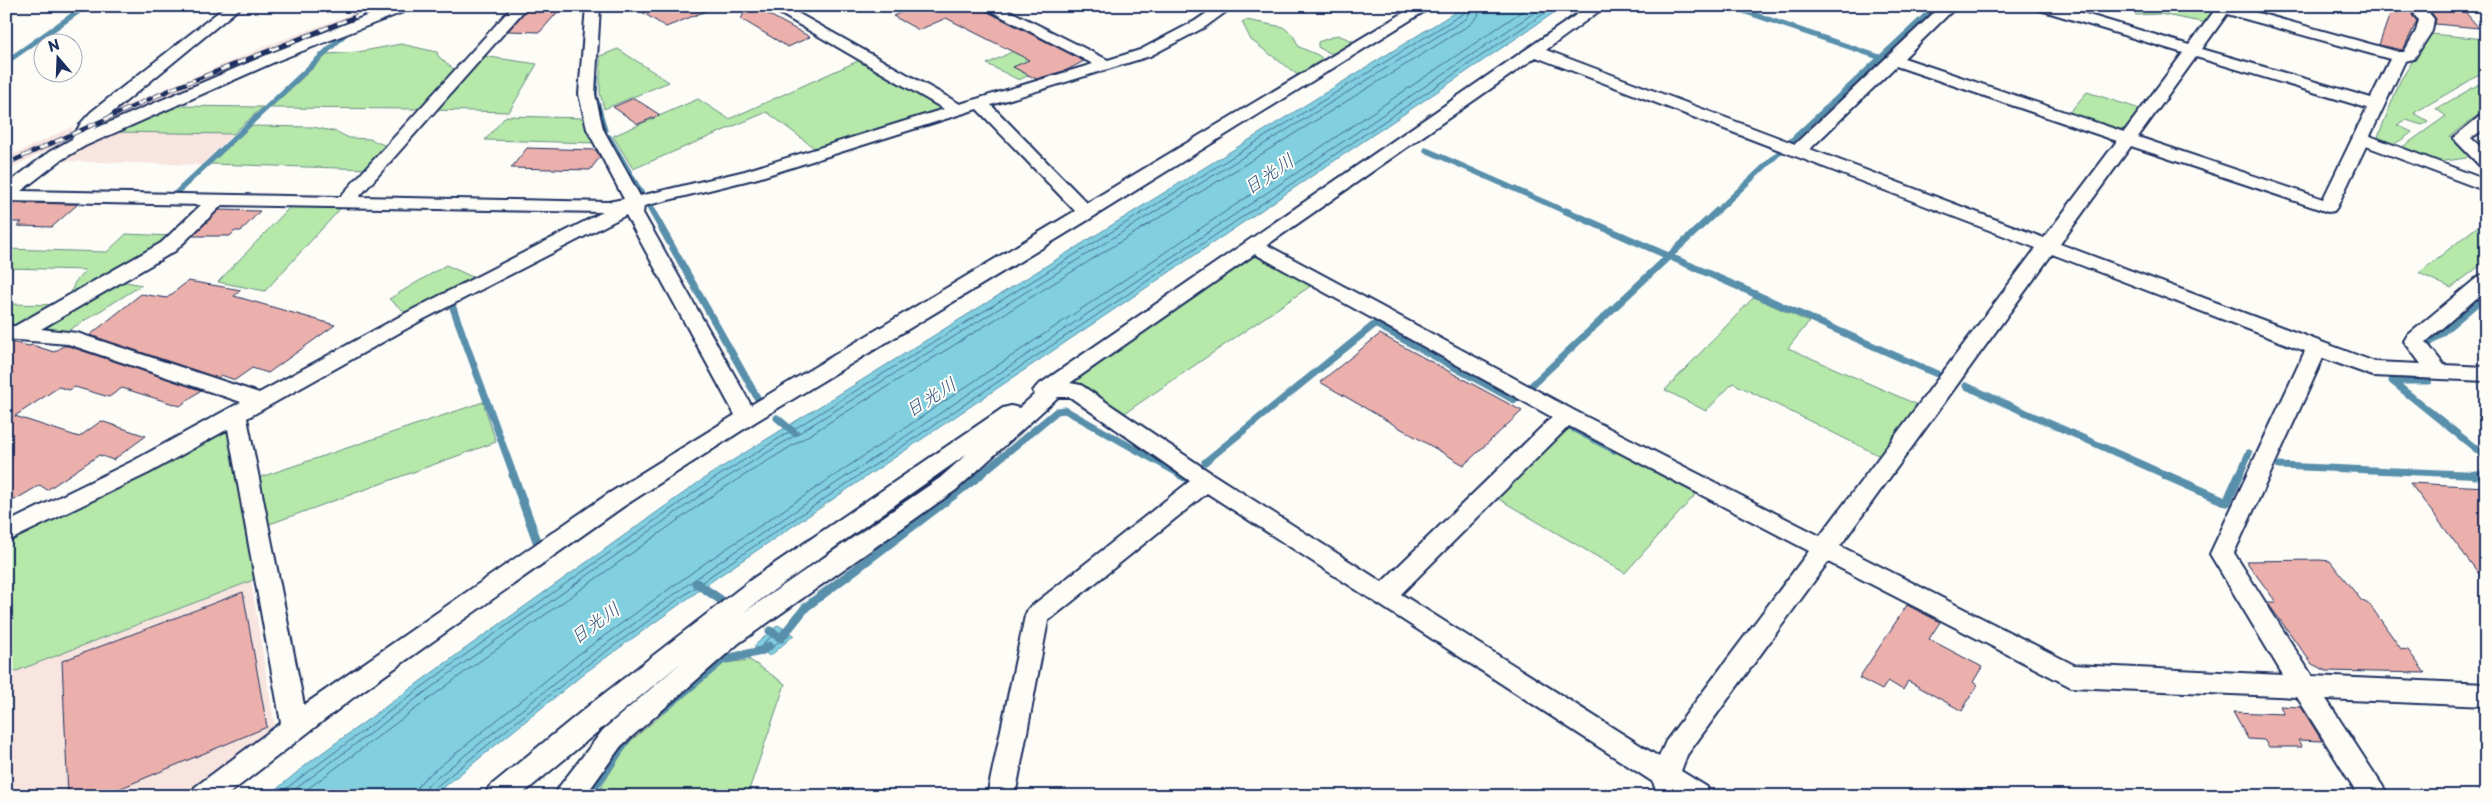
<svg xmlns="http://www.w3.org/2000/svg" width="2492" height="802" viewBox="0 0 2492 802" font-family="'Playpen Sans','Klee One',sans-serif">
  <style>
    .built { fill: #f8e5e0 }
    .green { fill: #b5e8a9; stroke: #688c84 }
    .water { fill: #81cfdf; stroke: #588fab }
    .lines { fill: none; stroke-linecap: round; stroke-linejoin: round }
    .shore { stroke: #446f92; stroke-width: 1 }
    .stream-far2 { stroke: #588fab; stroke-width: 5.5 }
    .stream-far1 { stroke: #588fab; stroke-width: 7 }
    .stream { stroke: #588fab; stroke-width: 9 }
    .building { fill: #ebb0ab; stroke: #1b2f5e }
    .street-casing { stroke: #1b2f5e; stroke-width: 4 }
    .street { fill: #fdfcf7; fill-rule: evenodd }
    .rail-casing { stroke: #1b2f5e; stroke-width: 4.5 }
    .rail { stroke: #fdfcf7; stroke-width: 3; stroke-dasharray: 9; stroke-linecap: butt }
    .labels { text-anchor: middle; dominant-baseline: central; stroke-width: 4; stroke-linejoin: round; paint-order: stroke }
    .water-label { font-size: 19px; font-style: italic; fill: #34577e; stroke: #fdfcf7 }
  </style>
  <rect width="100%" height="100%" fill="#fdfcf7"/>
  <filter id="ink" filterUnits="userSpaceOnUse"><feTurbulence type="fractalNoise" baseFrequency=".02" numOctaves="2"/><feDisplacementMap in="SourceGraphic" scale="10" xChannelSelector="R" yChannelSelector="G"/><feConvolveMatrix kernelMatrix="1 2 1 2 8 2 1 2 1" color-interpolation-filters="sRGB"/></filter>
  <g filter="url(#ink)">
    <path class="built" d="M373 6H395L98 129 103 115 269 45Z
      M74 126 65 142 6 170V158Z
      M116 132 233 134 201 165 63 161 78 150Z
      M251 581 275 727 191 796H6V675Z"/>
    <path class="green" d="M2132 6H2206L2216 7 2206 23 2160 14 2136 15Z
      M1246 20 1283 27 1293 35 1299 47 1318 55 1324 60 1322 64 1299 76 1251 40 1242 22Z
      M2430 34 2486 39V71L2414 113 2428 121 2422 125 2406 120 2397 125 2412 132C2402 140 2387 152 2378 137L2400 81Z
      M1338 35 1357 43C1339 54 1336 58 1318 47V42Z
      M1042 37 1074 53 1019 80 987 64Z
      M401 44 437 52 438 56 457 72 425 109 270 108 328 54 358 52Z
      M618 49 669 82 604 109 600 93V56Z
      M483 56 537 64 509 112 434 110Z
      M860 60 946 108 943 112 817 150 767 112 633 169 613 136 698 99 729 119Z
      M2486 80V109L2450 136 2469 156 2466 158 2439 162 2401 148 2446 116 2436 109Z
      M2087 92 2140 109 2124 129H2112L2068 114Z
      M175 106 263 107 233 134 116 132Z
      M506 116 585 118 596 143 485 140Z
      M251 126 313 127 337 132 349 138 370 139 391 148 372 169 210 164Z
      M290 207 341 208 265 291 218 282Z
      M2483 222 2486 224V261L2451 288 2419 273Z
      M126 234 172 236 162 245 79 293 71 292 75 282 86 270 6 268V249L107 252Z
      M1255 256 1312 285 1125 413 1076 381 1079 370 1240 257Z
      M446 265 477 279 409 315 389 299Z
      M116 280 142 285 66 332 34 330Z
      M1754 297 1809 322 1788 348 1918 405 1880 456 1733 383 1706 411 1665 390Z
      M6 304 62 305 17 327 6 326Z
      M483 402 496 442 267 525 258 478Z
      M232 424 262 573 251 581 6 675V540Z
      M1571 429 1696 494 1625 573 1497 498 1566 431Z
      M750 660 785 684 747 796H596L628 743 723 663Z"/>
    <path class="water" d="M1465 6H1564L719 576 586 672 433 796H268L311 761 462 651 709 475Z
      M778 625 794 635 770 656 754 646Z"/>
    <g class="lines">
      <path class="shore" d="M778 632 783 634V638L770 649 764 647V643Z
        M276 796 465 655 712 480 1464 13 1466 6
        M286 796 468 660 715 485 1467 18 1473 6
        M298 796 473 666 719 491 1471 24 1478 16 1480 6
        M416 796 418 786 424 779 575 657 708 561 1530 6
        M424 796 428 785 580 663 712 567 1544 6
        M430 796 432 790 583 668 716 572 1555 6"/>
      <path class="stream-far2" d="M1729 6 1879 57
        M6 62 86 6
        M596 77 595 95 605 131
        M609 137 643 196
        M1789 143 1936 6
        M1426 150 1569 213
        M174 195 346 33
        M650 207 653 213
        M1715 213 1781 151"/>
      <path class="stream-far1" d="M652 211 758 399
        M1566 211 1937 374
        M452 305 514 476
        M2430 351 2426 346 2486 295
        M2428 381H2392L2486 457
        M1531 386 1717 211
        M1966 386 2168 476
        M777 418 795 433
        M1574 429 1614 450
        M1205 462 1375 324 1514 400 1519 397
        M2279 466 2486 475
        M979 476 1057 411 1065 410 1183 476
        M2239 476 2249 453"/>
      <path class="stream" d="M513 475 537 541
        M1181 475 1185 477
        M2165 475 2227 502 2239 475
        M2475 475H2486
        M696 583 721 600
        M770 631 781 638 806 607 980 475
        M663 709 722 660 761 651 769 646
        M592 791 627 739"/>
    </g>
    <path class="building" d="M530 6H563L540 32 508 31Z
      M632 6H716V7L666 27Z
      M748 6H753L810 37 788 47 741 19Z
      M915 6H976L1084 61 1067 70 1036 79 1013 67 1029 60 946 18 919 30 893 16Z
      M2399 6H2413L2412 15 2417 21 2403 50 2379 45 2391 11 2399 13Z
      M2431 6H2460L2479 28 2435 24 2436 19 2431 12Z
      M634 98 660 115 638 124 613 107Z
      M527 148 596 150 600 157 590 170 511 168Z
      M16 203 78 204 52 227 17 226 22 222H6V211Z
      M219 210 260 211 241 231H235L230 236H193Z
      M188 281 241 290 234 296 335 325 268 373 252 368 235 380 221 375 218 378 90 335 141 294 167 298Z
      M1380 334 1522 411 1464 465 1320 382Z
      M6 341 29 346 32 345 54 352 63 346H68L201 390 180 406 122 388 109 397 75 387 69 390 59 387 15 416 79 437 101 421 146 436 113 460 99 455 47 490 40 485 6 505Z
      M2410 483 2486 487V583Z
      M2320 560 2330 561 2361 600 2370 605 2401 649 2408 650 2425 673 2326 671 2312 664 2267 602H2276L2246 561Z
      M243 592 267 727 102 796H68L62 661Z
      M1907 605 1940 622 1929 639 1982 667 1973 682 1977 685 1962 711 1908 681 1903 690 1888 681 1882 690 1859 678Z
      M2280 706 2301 707 2322 741 2298 740 2302 747H2269L2264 740 2248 739 2233 712 2284 714Z"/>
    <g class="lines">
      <g class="street-casing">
        <path id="street" d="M226 6H242L103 120 94 129 269 54 392 6H413L411 9 279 60 85 146 61 160 21 191 340 197 513 6H528L359 197 608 202 624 199 587 129 579 94 586 6H600L595 94 603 129 640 196 745 171 944 109 767 6H785L960 104 1093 64 981 6H1000L1108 60 1140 50 1195 21 1217 6H1234L1205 27 1150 56 991 105 1087 203 1415 6H1433L1093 217 755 422 624 506 354 697 226 796H191L195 787 281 723 228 429 149 473 6 542V523L133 461 241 402 68 344 6 339V326H15L161 243 201 205 6 201V185L49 152 72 139 81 123 91 112ZM977 109 1075 211 751 405 643 213 644 206 758 178ZM222 205 603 212 408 312 259 393 77 333 41 329 175 251ZM626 215 735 415 608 494 304 705 247 418 422 320Z
          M1589 6H1606L1546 50 1795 144 1941 6H1957L1904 58 2124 132 2183 53 2037 9 2035 6H2059L2189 45 2218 6H2233L2399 52H2404L2416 31 2419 20 2414 15 2415 6H2429V13L2434 19 2432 31 2414 59 2405 61 2370 136 2486 180V191L2366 146 2337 207 2334 211 2328 212 2131 146 2060 244 2375 362 2421 364 2404 341 2407 336 2479 276 2486 274V290L2426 342 2444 365 2486 367V381L2373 376 2323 358 2234 553 2312 676 2486 684V706L2326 699 2389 796H2359L2297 697 2071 687 1828 562 1687 755 1681 771 1707 787 1711 796H1658L1653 782 1207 493 1048 621 1015 796H987L1025 616 1028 609 1190 481 1070 397H1058L956 490 739 643 621 746 585 796H555L559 787 603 730 682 662 520 796H485L489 787 592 703 752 579 1003 408 1011 406 1019 408 1035 394 1033 391 1037 386ZM2227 14 2390 59 2371 98 2202 49ZM1536 57 2036 248 1820 536 1575 411 1267 245ZM2196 57 2367 108 2323 199 2138 137ZM1896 66 2117 141 2044 238 1810 149ZM1255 254 1552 417 1382 582 1214 475 1081 385 1070 383ZM2052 254 2305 351 2210 554 2283 675 2074 665 1840 546ZM1569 426 1809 551 1666 741 1659 757 1401 594ZM967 454 940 478 743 613 770 593Z
          M2486 115V128L2471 138 2486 152V167L2480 166 2453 138 2480 116Z"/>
      </g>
      <use href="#street" class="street"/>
      <g class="rail-casing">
        <path id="rail" d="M6 164 172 89 382 6"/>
      </g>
      <use href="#rail" class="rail"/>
    </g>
  </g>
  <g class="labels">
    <g class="water-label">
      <text transform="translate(1268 173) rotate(-34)">日光川</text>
      <text transform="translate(930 396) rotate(-32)">日光川</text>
      <text transform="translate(594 622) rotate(-36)">日光川</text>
    </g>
  </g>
  <rect width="2492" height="802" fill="none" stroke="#fdfcf7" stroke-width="25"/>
  <rect x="12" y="12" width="2467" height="777" fill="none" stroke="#1b2f5e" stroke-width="2" filter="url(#ink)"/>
  <g transform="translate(58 58) rotate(341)"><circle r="24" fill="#fdfcf7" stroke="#a3aaba"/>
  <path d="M0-4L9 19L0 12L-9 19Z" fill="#1b2f5e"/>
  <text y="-8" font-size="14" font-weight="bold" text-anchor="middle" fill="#1b2f5e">N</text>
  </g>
</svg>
